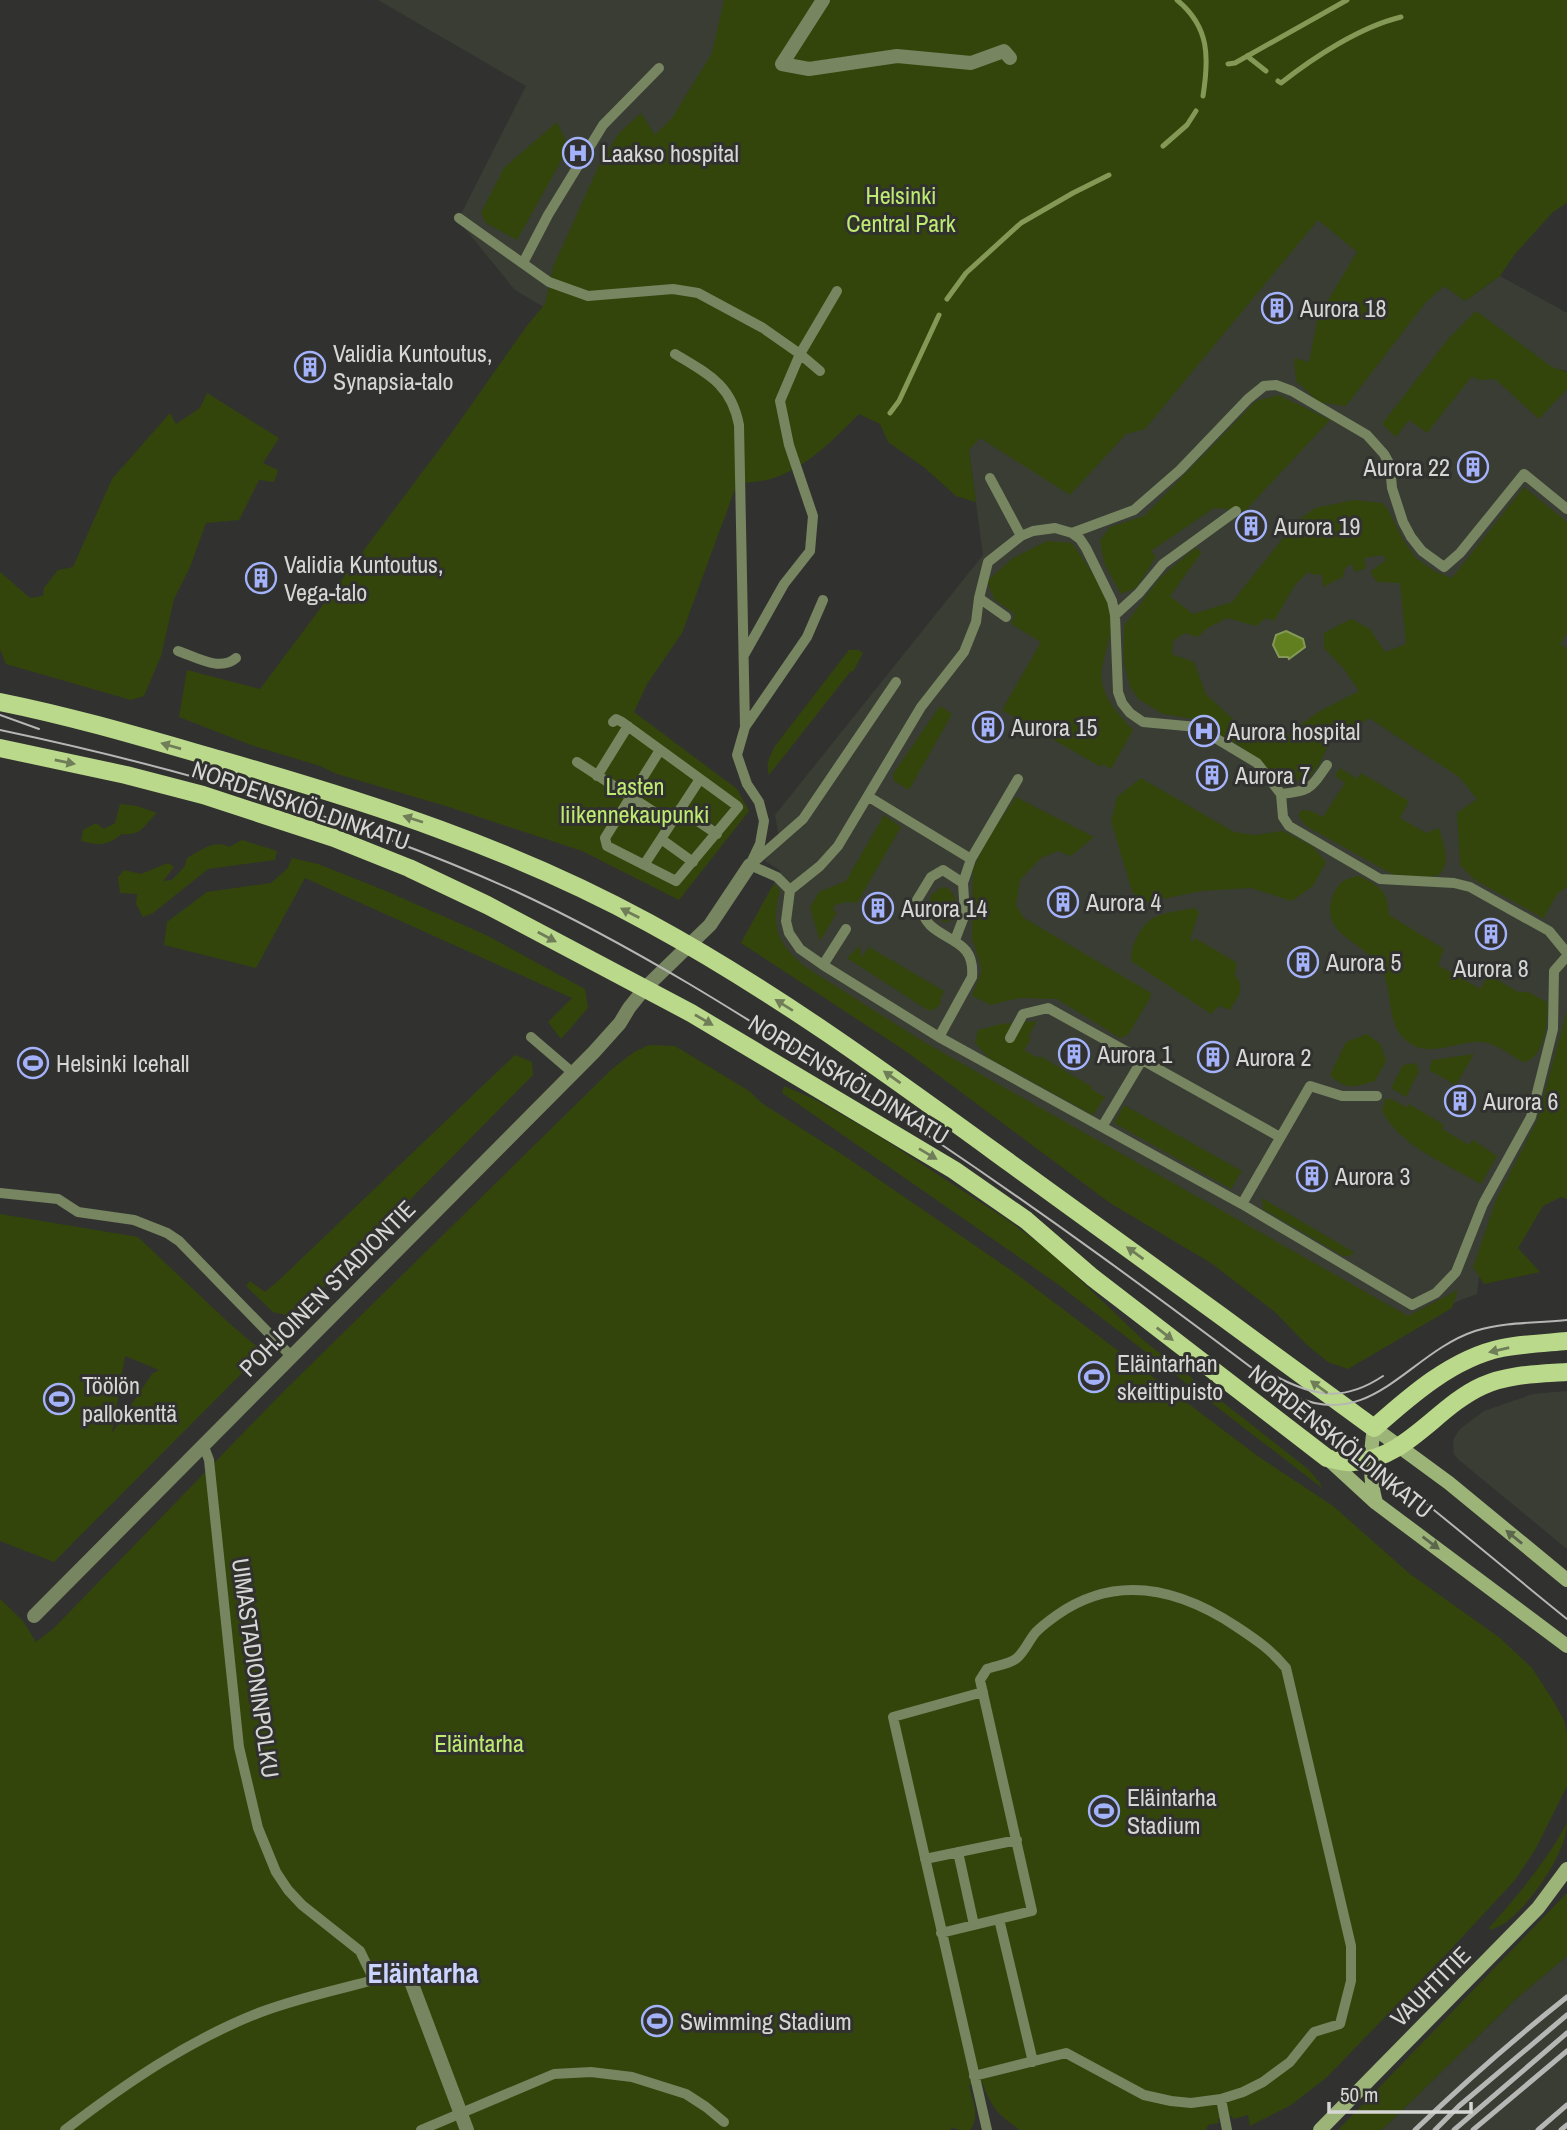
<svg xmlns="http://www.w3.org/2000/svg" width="1567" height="2130" viewBox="0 0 1567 2130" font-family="'Archivo Narrow',sans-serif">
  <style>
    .built { fill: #393d34 }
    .green { fill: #33450b; fill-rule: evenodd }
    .water { fill: #617f1f; stroke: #849956; stroke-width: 2 }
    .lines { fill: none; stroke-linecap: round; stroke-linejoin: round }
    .stream { stroke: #849956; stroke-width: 5 }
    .service { stroke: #778560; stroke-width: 10 }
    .pedestrian { stroke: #778560; stroke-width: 14 }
    .minor { stroke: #778560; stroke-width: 14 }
    .secondary { stroke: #9db479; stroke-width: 14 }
    .primary { stroke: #bbd98b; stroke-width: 18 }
    .tram { stroke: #b6b7b5; stroke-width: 2 }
    .rail { stroke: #b6b7b5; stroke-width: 5 }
    .oneway { fill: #6f7d58 }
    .oneway2 { fill: #5c664d }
    .labels { text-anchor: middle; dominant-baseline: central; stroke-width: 6; stroke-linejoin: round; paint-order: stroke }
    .poi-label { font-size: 24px; fill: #d6d7d5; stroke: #31322f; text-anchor: start }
    .park-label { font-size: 24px; fill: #bfea72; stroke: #31322f }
    .street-label { font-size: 24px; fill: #d6d7d5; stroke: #31322f }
    .quarter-label { font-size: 28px; font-weight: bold; fill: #cbd4ff; stroke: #31322f }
  </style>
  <rect width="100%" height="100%" fill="#31322f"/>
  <path class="built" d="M378 0H779L547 309 515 290 458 220 526 86Z
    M1340 210 1465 301 1500 276 1567 313V371L1553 368 1567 379V1184L1481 1260 1477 1294 1458 1301 1419 1320 1351 1364 924 1042 743 939 781 871 765 861 779 837 775 815 983 555 969 450 1102 298Z
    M1567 1391V1549L1459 1460 1454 1454 1453 1445 1454 1438 1460 1429 1484 1411 1533 1394Z
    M1567 1956V2130H1382L1516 1999Z"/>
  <path class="green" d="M724 0H1567V203L1553 212 1515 254 1500 276 1465 301 1444 286 1426 302 1346 406 1319 402 1296 381 1294 358 1309 362 1318 317 1357 252 1318 220 1145 429 1126 434 1070 495 980 438 969 450 976 502 956 496 925 468 888 442 880 424 859 414C835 438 807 467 774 478 762 482 748 482 735 484V489L682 633 647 684 634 712 737 789 749 811 679 900 582 851 449 807 337 774 320 766 251 745 179 717 187 670 260 689 450 435 526 327 545 304 553 267 600 163 619 133 641 113 655 135 672 118 712 53Z
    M557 122 569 147 517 240 486 223 481 213 504 168Z
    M1476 311 1552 367 1567 372V389L1539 419 1495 379 1478 380 1472 376 1427 433 1409 420 1396 437 1382 424 1448 339Z
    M207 393 279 438 263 463 278 470 274 482 259 480 239 520 206 523 190 567 174 599 161 656 144 696 131 700 6 664 0 649V572L30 598 43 596 44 588 58 570 73 567 112 479 170 413 176 424 200 408Z
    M1279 395 1330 420 1245 511 1214 508 1151 551 1156 557 1136 588 1121 594 1104 563 1100 541 1110 527 1144 516 1256 401Z
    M1524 487 1567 522V633L1560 645 1566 647 1567 651V887L1558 893 1545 915V919L1475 880 1460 865 1457 813 1477 799 1459 777 1369 718 1356 728 1348 729 1337 736 1329 744 1319 765 1308 778 1292 782 1276 775 1243 748 1194 719 1163 714 1138 699 1130 686 1124 663V626L1159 579 1195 548 1202 552 1170 596 1193 614 1232 602 1296 522 1315 508 1354 500 1382 503 1387 508 1404 541 1416 558 1436 572 1452 578ZM1383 555 1386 560 1370 572 1377 582 1400 583 1406 644 1385 652 1370 629 1351 619 1324 633V648L1343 668 1359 691 1318 712 1280 740 1241 727 1206 694 1194 662 1172 654 1173 641 1185 633 1198 637 1206 629 1227 618 1256 626 1266 618 1274 621 1295 585 1308 572 1314 575 1320 574 1322 577 1323 587 1343 577 1345 568 1352 564 1355 572 1366 568 1364 558Z
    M1047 541 1072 543C1087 565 1113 598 1111 626 1110 640 1104 655 1102 669 1098 694 1118 713 1133 730L1111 769 1103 764 1101 767 1002 710 1041 642 1011 624 1015 614 994 599 987 581 1013 558Z
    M849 650H859L863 653 853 672 851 671 769 775C765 764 770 756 775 746Z
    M940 706 952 714 909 790 894 781 893 774Z
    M1340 768 1357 779 1361 773 1409 801 1400 818 1426 833 1439 828C1443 844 1452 861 1439 875L1429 877 1394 875 1306 826 1298 815 1302 810 1311 811 1323 817 1345 783 1335 776Z
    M1141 778 1234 832 1255 835 1283 831 1312 846 1326 862 1313 886 1292 901 1251 888 1202 891 1142 903 1132 891 1111 821 1117 797Z
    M1016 797 1094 837 1071 856 1058 851 1041 858 1020 880 1016 905 1024 918 1151 993 1150 998 1128 1035 1120 1038 1057 999 1019 998 991 1005 972 996 982 970 972 938 973 869 986 841Z
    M120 804 137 806 157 813C144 825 142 836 122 834 105 847 100 845 81 841L83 830 96 823 104 829 115 823Z
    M884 815 901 827 857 903 846 902 835 905 833 910 837 912 821 940 819 939 810 907 819 892 846 881Z
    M242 840 277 851 275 860 208 869 153 913 143 917 136 904 137 894 120 893 118 877 124 870 141 874 168 863 174 867 163 881 172 880 185 866 187 858C201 851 213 839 229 847Z
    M292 858 318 864 386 891 486 935 585 989 588 1008 561 1039 548 1022 572 998 305 878 256 968 164 945 167 922 207 892 271 883 288 868Z
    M1359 876C1379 886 1388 890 1389 915L1444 949 1438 965 1480 989 1489 975 1518 992H1528L1547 1002C1548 1020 1545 1060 1523 1062 1510 1055 1495 1042 1480 1042 1458 1041 1431 1057 1411 1044 1385 1028 1394 997 1383 972 1369 941 1315 937 1334 893 1340 881 1347 877 1359 876Z
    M773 885 777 886 780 891C770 926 778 946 807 968L924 1042 1408 1316 1458 1290 1452 1308 1348 1369 1328 1362 1306 1344 1275 1312 1211 1263 1110 1203 907 1052 741 943Z
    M942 887 948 888 955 897V915L948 922H944L928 911 931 895Z
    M1195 908 1199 912 1190 940 1193 942 1195 938 1237 963 1235 975C1246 989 1238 997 1230 1010L1219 1006 1211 1014 1131 961C1131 951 1133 944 1138 935 1150 911 1171 913 1195 908Z
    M859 946 862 957 869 947 944 991 940 1001 941 1004 932 1011 926 1009 847 958Z
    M1567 1011V1199L1561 1197 1543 1206 1518 1248 1540 1272 1484 1284 1473 1267 1496 1200 1537 1121Z
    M1037 1021 1028 1037 1031 1039 1024 1050 1038 1058 1040 1056 1092 1087 1091 1089 1105 1097 1093 1115 989 1058 975 1043 978 1030 1001 1024Z
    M1367 1034 1381 1045 1386 1061 1375 1081C1355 1087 1346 1091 1330 1075L1346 1042Z
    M649 1045 675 1046 749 1091 763 1104 843 1155 1015 1273 1259 1457 1333 1506 1410 1574 1500 1638 1532 1668 1554 1702 1564 1720 1567 1732V1786L1535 1850 1515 1880 1453 1947 1326 2078 1291 2105 1250 2126 1248 2115 1233 2119 1232 2116 1218 2119 1219 2123 1208 2125 1206 2130H1020C997 2114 992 2108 982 2082L969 2085C972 2099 981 2117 970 2130H959L951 2127V2130H0V1599L23 1621 36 1642 54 1628 284 1391 612 1069 634 1052Z
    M1474 1054 1456 1085 1429 1070 1432 1060Z
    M515 1055 532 1062 533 1075 313 1298 289 1316 273 1312 246 1286 250 1281 265 1292 277 1282Z
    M1416 1063 1419 1071 1406 1097 1391 1088 1403 1065Z
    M784 1086 814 1099 877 1135 1009 1221 1052 1253 1143 1340 1308 1469 1320 1483 1322 1488 1059 1285 788 1097 782 1093Z
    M1385 1099H1391L1407 1107 1409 1104 1444 1125 1442 1129 1469 1145 1473 1140 1497 1156 1481 1184C1447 1164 1401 1147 1382 1111Z
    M1124 1105 1242 1171 1231 1189 1114 1123Z
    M1262 1198 1355 1253 1349 1256H1343L1263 1209Z
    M0 1214 138 1237 230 1324 262 1351 253 1362 54 1562 0 1541ZM125 1356 159 1370 152 1374 112 1433Z
    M1567 1823C1567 1852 1532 1901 1510 1919 1505 1924 1497 1927 1491 1930L1489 1928C1518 1895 1546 1862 1567 1823Z
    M1567 1893V1956L1516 1999 1382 2130H1338Z"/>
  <path class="water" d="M1286 631 1303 639 1305 647 1289 659 1288 657H1279L1273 645 1276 635Z"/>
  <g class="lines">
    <path class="stream" d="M1177 0C1210 27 1209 58 1203 96
      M1247 56 1266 71
      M1228 64 1235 63 1347 0
      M1278 81 1281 83C1314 57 1360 27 1401 17
      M1163 146 1187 125 1196 111
      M947 299 966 273 1021 223 1073 193 1109 175
      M890 413 899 401 939 315"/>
    <path class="service" d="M459 218 549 282 588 296 673 289 698 293 763 328 800 354 820 371
      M523 263 548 215 603 125 659 68
      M675 354C708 374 731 384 739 425L745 727
      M990 478 1021 536
      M1072 533 1134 510 1180 470 1248 399 1264 386 1276 385 1292 391 1367 435 1384 454 1390 465 1392 488 1403 522 1411 537 1422 551 1444 567 1460 553 1524 474 1567 509
      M979 598 1006 617
      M1115 615 1139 593 1163 564 1236 511
      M178 651C196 657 220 672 236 658
      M744 655 784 584 810 551 813 516 789 445 780 401 800 354 837 291
      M613 722 616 719 622 722 736 805 738 807 676 881 607 846 605 838 660 750
      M577 762 671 823
      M597 776 628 726
      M1281 794 1283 817 1289 826 1380 879 1454 883 1470 887 1549 931 1567 953
      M869 797 971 859
      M680 809 717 834
      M661 839 693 862
      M755 861 803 819 896 682
      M644 865 700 779
      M750 865 777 877 790 890 786 921 789 933 800 949 823 965 939 1037 1242 1204 1412 1305 1436 1293 1456 1272 1483 1204 1531 1117 1553 1029 1554 971 1567 956
      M750 865 760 844 764 821 759 802 747 784 737 755 745 727 807 637 823 600
      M790 890 820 866 838 846 921 707 964 652 976 622 979 598 988 562 1021 536 1033 531 1055 528 1072 533 1080 539 1086 548 1112 601 1115 615 1118 692 1122 703 1130 713 1143 722 1197 727 1257 763 1281 794C1311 791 1310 789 1327 765
      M955 940 965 914 963 883 971 859 1018 779
      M823 965 846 929
      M531 1037 573 1073
      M939 1037 972 977C975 941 949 943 930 925 923 918 920 908 917 900L931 877 943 870 963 883
      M1010 1038 1023 1014 1048 1008 1142 1060
      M1102 1127 1142 1060 1280 1137
      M0 1193 58 1199 78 1212 134 1220 167 1233 179 1241 291 1356
      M1242 1204 1310 1086 1342 1096H1377
      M983 1692 893 1717 987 2130
      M958 1852 974 1925
      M925 1859 1017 1840
      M999 1919 1033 2062
      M941 1933 1032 1911 980 1680 987 1669C995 1666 1010 1664 1017 1658 1025 1651 1029 1640 1036 1632 1042 1626 1050 1620 1057 1615 1117 1573 1180 1589 1237 1627 1258 1641 1270 1649 1286 1668L1351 1946V1981L1340 2024 1314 2032 1290 2062 1263 2082 1243 2092 1221 2099 1191 2103 1171 2101 1144 2095 1066 2053 974 2076
      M1221 2099 1227 2130
      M65 2130C126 2083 189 2040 261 2012 298 1998 336 1990 374 1980L360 1951 302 1905 288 1890 276 1872 258 1828 239 1747 209 1460 203 1444
      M421 2130 554 2074 591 2072 632 2077 686 2094 706 2107 724 2122"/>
    <path class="pedestrian" d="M407 1971 467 2130"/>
    <path class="minor" d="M823 0 782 64 809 69 897 56 971 63 1004 51 1010 58
      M34 1616 594 1052 620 1023 629 1008 645 988 710 925 750 865"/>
    <path class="secondary" d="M1327 1458 1376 1503 1567 1646
      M1376 1503C1369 1478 1370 1453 1374 1428L1449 1483 1567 1580
      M1320 2130 1538 1908 1567 1869"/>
    <path class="primary" d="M0 702C75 717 148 739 221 760 369 802 514 849 649 923 776 992 893 1078 1010 1163 1132 1251 1253 1339 1374 1428 1410 1396 1453 1358 1502 1348 1523 1344 1545 1343 1567 1341
      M0 748 126 775 203 795 334 838 409 868 487 905 691 1013 954 1170 1026 1220 1092 1277 1327 1458C1335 1460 1345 1463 1353 1462 1407 1459 1436 1407 1482 1386 1508 1374 1539 1374 1567 1372"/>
    <path class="tram" d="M0 715 39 729
      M0 730C176 767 351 817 515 891 634 946 745 1017 856 1088 1020 1194 1177 1310 1332 1429 1412 1490 1489 1556 1567 1619
      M1275 1376C1315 1397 1344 1402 1383 1376
      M1296 1397C1373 1430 1409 1353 1475 1331 1504 1322 1537 1323 1567 1320"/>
    <path class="rail" d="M1415 2130C1464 2083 1514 2039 1567 1997
      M1435 2130 1459 2106 1567 2015
      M1454 2130 1567 2033
      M1473 2130 1567 2051
      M1538 2130 1567 2105
      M1561 2130 1567 2125"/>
  </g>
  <defs><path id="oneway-solid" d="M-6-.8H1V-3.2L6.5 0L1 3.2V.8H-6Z" transform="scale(1.75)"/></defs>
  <g class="oneway">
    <use href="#oneway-solid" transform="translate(171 746) rotate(-164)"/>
    <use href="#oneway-solid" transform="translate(65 762) rotate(12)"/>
    <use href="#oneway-solid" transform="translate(413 819) rotate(-162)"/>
    <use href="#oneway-solid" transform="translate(630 913) rotate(-153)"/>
    <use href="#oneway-solid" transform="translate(547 937) rotate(28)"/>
    <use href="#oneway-solid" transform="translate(784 1005) rotate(-148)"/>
    <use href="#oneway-solid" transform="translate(704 1020) rotate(30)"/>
    <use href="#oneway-solid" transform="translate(892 1077) rotate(-145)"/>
    <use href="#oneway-solid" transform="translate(928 1154) rotate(31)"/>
    <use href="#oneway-solid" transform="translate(1135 1253) rotate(-144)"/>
    <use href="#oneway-solid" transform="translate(1165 1334) rotate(38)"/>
    <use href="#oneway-solid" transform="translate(1499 1350) rotate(167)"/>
    <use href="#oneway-solid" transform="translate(1319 1387) rotate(-144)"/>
  </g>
  <g class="oneway2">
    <use href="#oneway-solid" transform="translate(1514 1537) rotate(-141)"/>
    <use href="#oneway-solid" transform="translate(1431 1543) rotate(37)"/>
  </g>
  <defs>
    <g id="hospital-ring" transform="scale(1.575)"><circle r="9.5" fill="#31322f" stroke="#a4b2fc" stroke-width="1.5"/><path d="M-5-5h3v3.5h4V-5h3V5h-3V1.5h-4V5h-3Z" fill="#a4b2fc"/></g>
    <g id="building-ring" transform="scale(1.575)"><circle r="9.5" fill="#31322f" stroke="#a4b2fc" stroke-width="1.5"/><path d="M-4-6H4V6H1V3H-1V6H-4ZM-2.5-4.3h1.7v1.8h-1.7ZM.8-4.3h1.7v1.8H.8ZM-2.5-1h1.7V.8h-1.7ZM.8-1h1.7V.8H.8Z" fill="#a4b2fc"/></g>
    <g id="stadium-ring" transform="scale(1.575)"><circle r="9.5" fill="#31322f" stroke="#a4b2fc" stroke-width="1.5"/><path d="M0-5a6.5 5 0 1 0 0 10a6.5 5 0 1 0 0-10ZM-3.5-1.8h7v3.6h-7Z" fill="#a4b2fc"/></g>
  </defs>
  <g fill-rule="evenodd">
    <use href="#hospital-ring" x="578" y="153"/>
    <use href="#building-ring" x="1277" y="308"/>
    <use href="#building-ring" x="310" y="367"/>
    <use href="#building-ring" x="1473" y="467"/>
    <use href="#building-ring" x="1251" y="526"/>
    <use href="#building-ring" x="261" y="578"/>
    <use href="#building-ring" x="988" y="727"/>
    <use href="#hospital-ring" x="1204" y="731"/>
    <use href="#building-ring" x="1212" y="775"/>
    <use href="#building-ring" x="1063" y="902"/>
    <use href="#building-ring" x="878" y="908"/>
    <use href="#building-ring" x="1491" y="934"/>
    <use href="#building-ring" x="1303" y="962"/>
    <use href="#building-ring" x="1074" y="1054"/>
    <use href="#building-ring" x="1213" y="1057"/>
    <use href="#stadium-ring" x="33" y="1063"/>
    <use href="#building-ring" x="1460" y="1101"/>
    <use href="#building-ring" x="1312" y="1176"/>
    <use href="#stadium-ring" x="1094" y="1377"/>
    <use href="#stadium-ring" x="59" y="1399"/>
    <use href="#stadium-ring" x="1104" y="1811"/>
    <use href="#stadium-ring" x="657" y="2021"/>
  </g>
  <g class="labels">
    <g class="poi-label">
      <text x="601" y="153">Laakso hospital</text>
      <text x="1300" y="308">Aurora 18</text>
      <text x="333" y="353">Validia Kuntoutus,<tspan x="333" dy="28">Synapsia-talo</tspan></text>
      <text x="1450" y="467" text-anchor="end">Aurora 22</text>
      <text x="1274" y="526">Aurora 19</text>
      <text x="284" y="564">Validia Kuntoutus,<tspan x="284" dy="28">Vega-talo</tspan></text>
      <text x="1011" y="727">Aurora 15</text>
      <text x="1227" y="731">Aurora hospital</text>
      <text x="1235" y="775">Aurora 7</text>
      <text x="1086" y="902">Aurora 4</text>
      <text x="901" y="908">Aurora 14</text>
      <text x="1326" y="962">Aurora 5</text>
      <text x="1491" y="968" text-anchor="middle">Aurora 8</text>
      <text x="1097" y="1054">Aurora 1</text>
      <text x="1236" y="1057">Aurora 2</text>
      <text x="56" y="1063">Helsinki Icehall</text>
      <text x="1483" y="1101">Aurora 6</text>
      <text x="1335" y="1176">Aurora 3</text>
      <text x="1117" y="1363">Eläintarhan<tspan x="1117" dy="28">skeittipuisto</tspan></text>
      <text x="82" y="1385">Töölön<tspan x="82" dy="28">pallokenttä</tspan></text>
      <text x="1127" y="1797">Eläintarha<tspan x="1127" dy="28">Stadium</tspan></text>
      <text x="680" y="2021">Swimming Stadium</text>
    </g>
    <g class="park-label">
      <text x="901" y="195">Helsinki<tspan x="901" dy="28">Central Park</tspan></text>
      <text x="635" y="786">Lasten<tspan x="635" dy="28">liikennekaupunki</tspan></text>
      <text x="479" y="1743">Eläintarha</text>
    </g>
    <g class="street-label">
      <text transform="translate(301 805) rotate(19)">NORDENSKIÖLDINKATU</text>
      <text transform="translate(849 1079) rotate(31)">NORDENSKIÖLDINKATU</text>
      <text transform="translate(327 1288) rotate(-45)">POHJOINEN STADIONTIE</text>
      <text transform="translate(1341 1441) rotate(39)">NORDENSKIÖLDINKATU</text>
      <text transform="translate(256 1668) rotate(82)">UIMASTADIONINPOLKU</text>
      <text transform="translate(1430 1986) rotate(-45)">VAUHTITIE</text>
    </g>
    <g class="quarter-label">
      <text x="423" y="1973">Eläintarha</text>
    </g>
  </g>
  <path d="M1329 2102v10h142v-10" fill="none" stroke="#d6d7d5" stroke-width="3.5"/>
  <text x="1340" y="2102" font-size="21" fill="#d6d7d5" stroke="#31322f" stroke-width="5" paint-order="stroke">50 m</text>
</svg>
